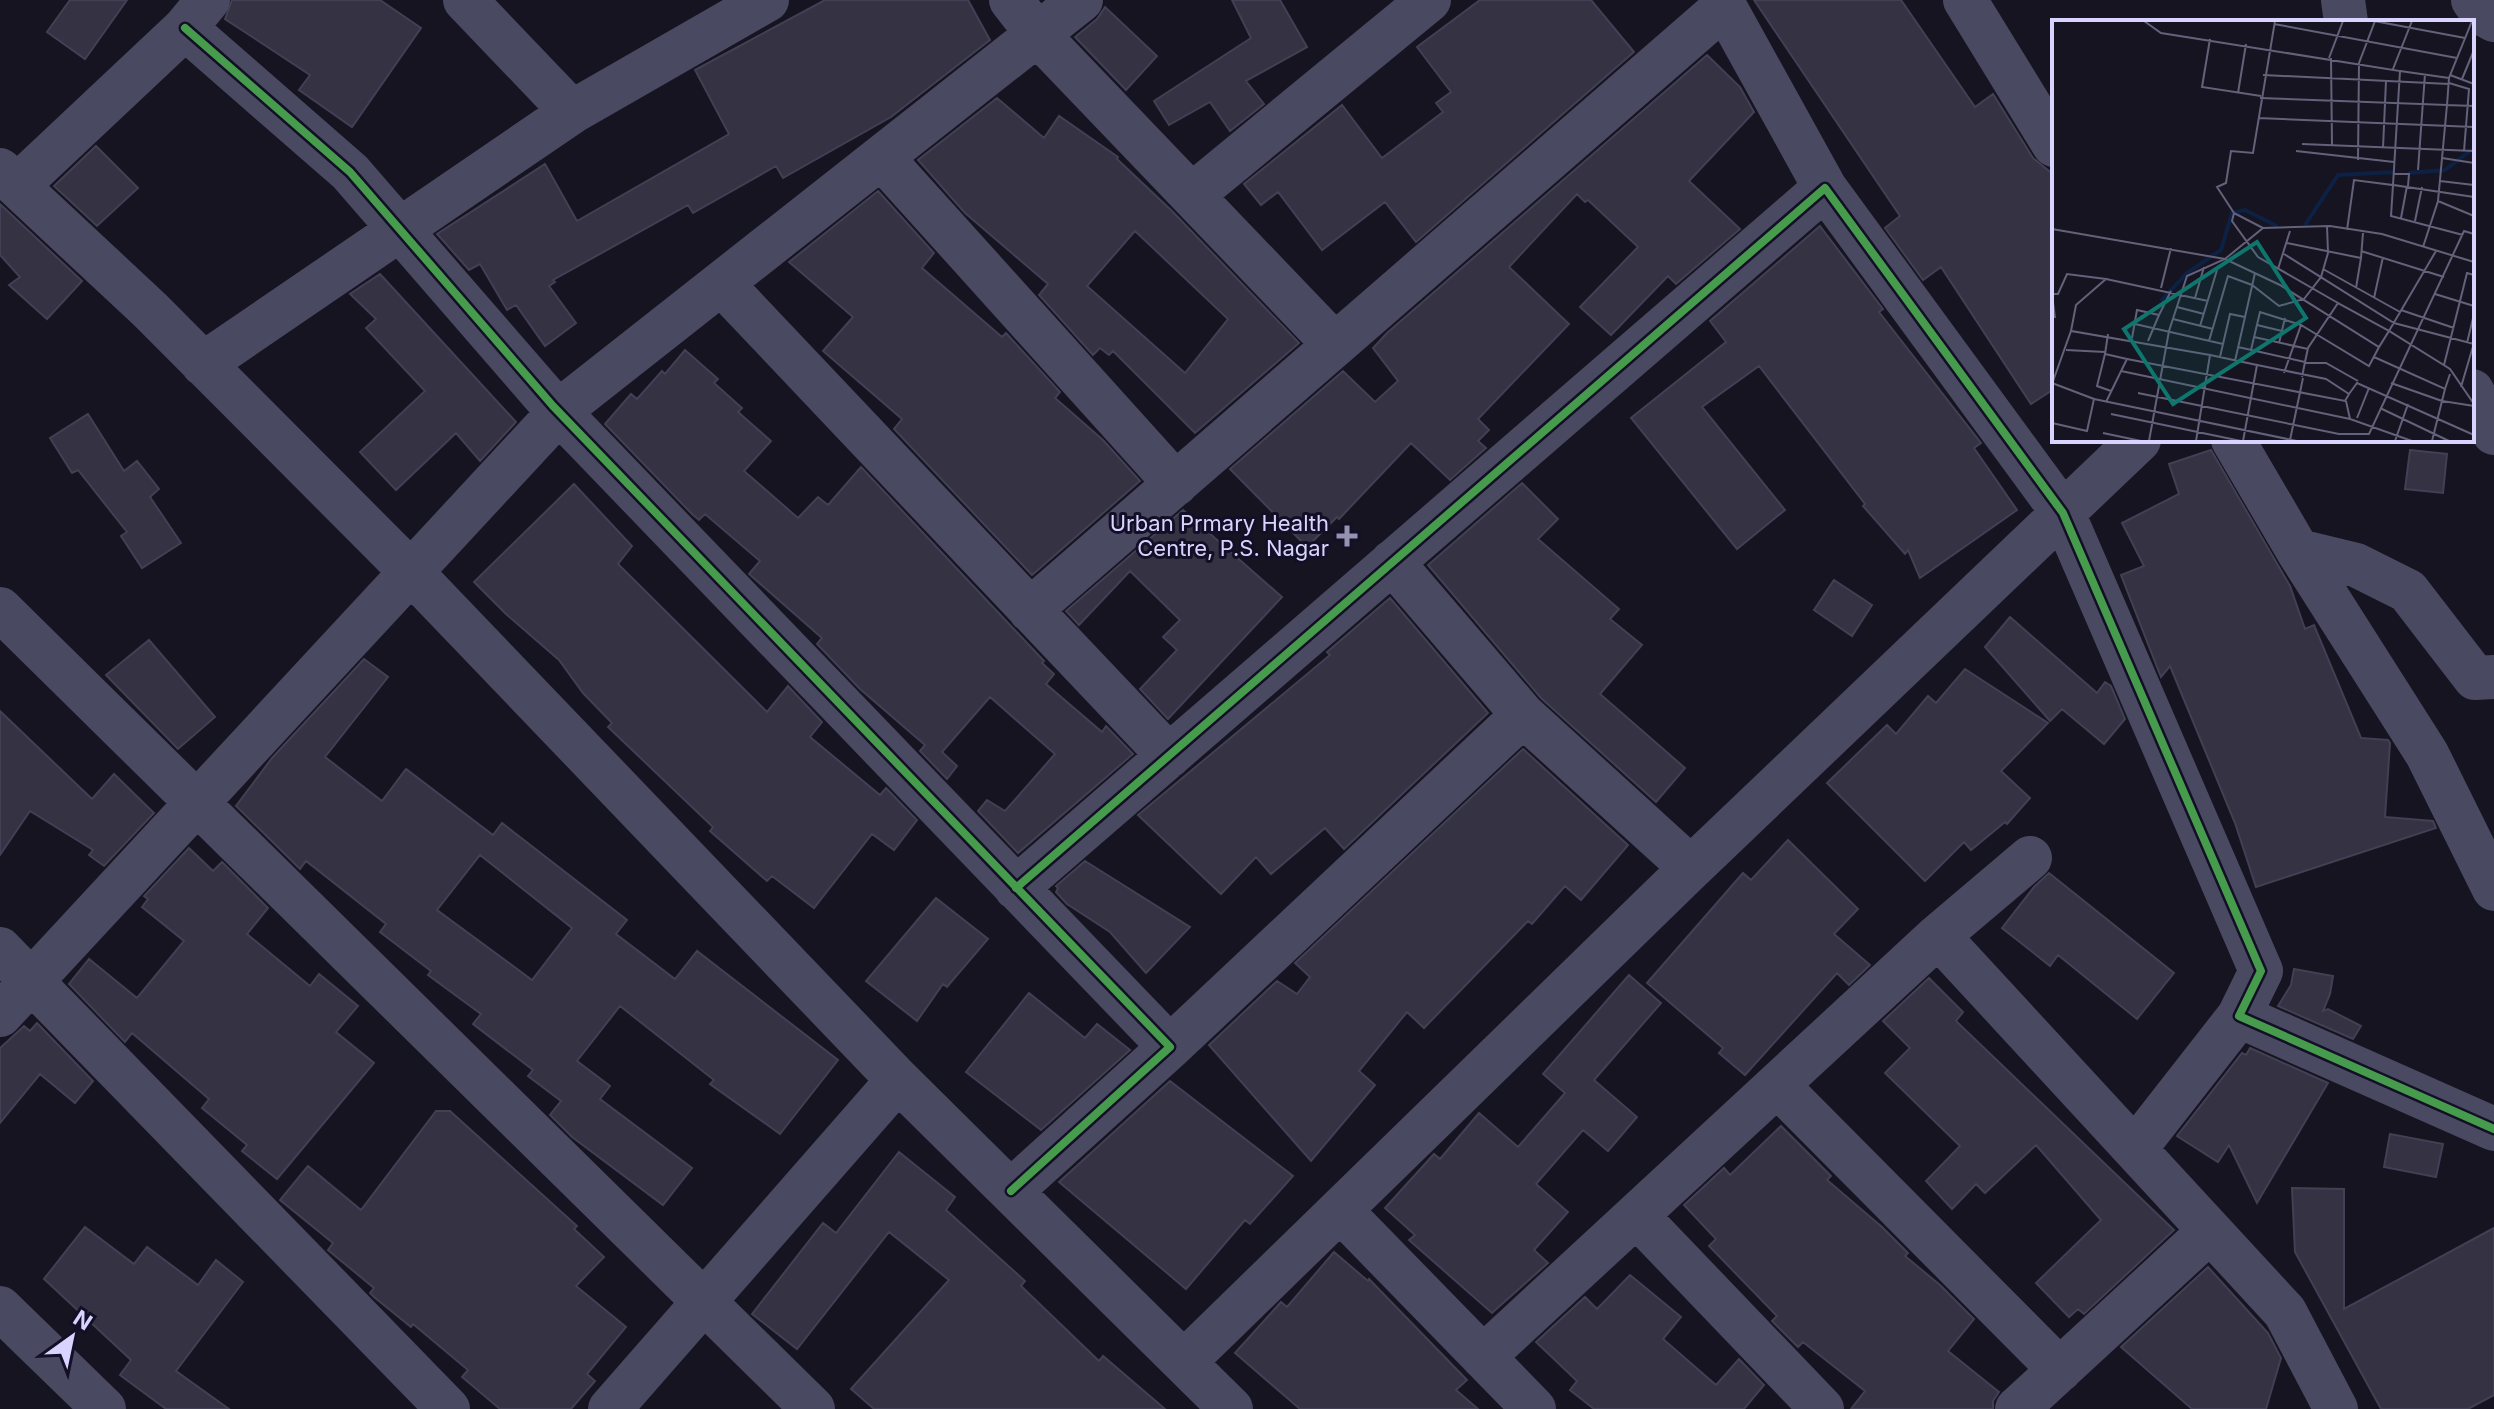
<svg xmlns="http://www.w3.org/2000/svg" width="2494" height="1409" viewBox="0 0 2494 1409" font-family="Inter,sans-serif">
  <style>
    .building { fill: #343243; stroke: #433f54; stroke-width: 2; fill-rule: evenodd }
    .lines { fill: none; stroke-linecap: round; stroke-linejoin: round }
    .street { stroke: #4a4962; stroke-width: 44 }
    .cycleway-casing { stroke: #130f26; stroke-width: 13 }
    .cycleway { stroke: #469c4c; stroke-width: 8 }
    .poi-dot { fill: #9591b1; stroke: #130f26; stroke-width: 3 }
    .labels { text-anchor: middle; dominant-baseline: central; stroke-width: 6; stroke-linejoin: round; paint-order: stroke }
    .poi-label { font-size: 22px; fill: #d9d4ff; stroke: #130f26; text-anchor: end }
    .inset-river { fill: none; stroke: #0d2144; stroke-width: 4 }
    .inset-road { fill: none; stroke: #64617a; stroke-width: 2 }
    .view { fill: #0f766e; fill-opacity: 0.15; stroke: #0f766e; stroke-width: 4 }
    .inset-edge { fill: none; stroke: #d9d4ff; stroke-width: 4 }
  </style>
  <rect width="100%" height="100%" fill="#161421"/>
  <path class="building" d="M70 0H127L85 59 47 32Z
    M232 0H380L421 28 352 127 299 90 310 75 225 19Z
    M825 0H968L990 40 891 117 783 178 776 166 693 213 688 205 553 280 555 282 549 286 576 323 545 346 516 305 507 310 480 264 469 270 437 234 545 164 577 221 729 134 695 70Z
    M1232 0H1280L1307 47 1246 81 1264 104 1230 131 1210 102 1169 125 1154 101 1251 38Z
    M1480 0H1591L1634 52 1416 242 1385 202 1322 250 1278 192 1261 205 1244 184 1342 105 1382 158 1443 112 1436 103 1451 92 1417 47Z
    M1754 0H1901L1975 107 1993 94 2033 158 2054 175V389L2031 404 1941 267 1923 280 1885 228 1900 216Z
    M1105 7 1157 56 1126 90 1075 37 1097 19Z
    M1707 55 1740 87 1754 112 1689 181 1740 229 1676 284 1668 276 1611 335 1580 307 1638 247 1588 200 1585 202 1577 194 1509 267 1569 324 1478 419 1489 430 1478 441 1486 448 1450 480 1411 443 1339 519 1337 517 1307 547 1230 469 1343 371 1375 402 1398 381 1373 348 1387 333Z
    M997 98 1044 138 1059 116 1118 157 1117 159 1172 211 1299 343 1195 433 1113 351 1109 355 1100 348 1093 355 1039 295 1048 284 965 213 918 160ZM1135 231 1228 319 1185 373 1087 286Z
    M96 146 138 188 97 226 54 186Z
    M878 191 934 253 922 268 1002 337 1006 333 1060 392 1055 398 1103 440 1140 481 1032 575 894 429 902 419 823 351 853 317 789 262Z
    M0 204 82 281 47 319 9 285 20 277 0 255Z
    M1820 226 1883 309 1879 312 1981 443 1974 448 2017 510 1920 578 1908 550 1905 554 1863 506 1865 504 1759 366 1702 407 1785 510 1737 549 1631 418 1726 342 1710 321Z
    M380 274 516 422 480 461 456 433 396 490 360 452 425 391 366 328 376 319 350 294Z
    M685 350 718 379 714 383 742 408 738 412 771 441 744 471 798 518 818 497 828 505 861 467 1044 661 1042 663 1054 674 1046 684 1102 732 1106 726 1133 754 1018 853 978 811 987 800 1005 811 1055 754 990 697 942 752 957 766 947 779 920 751 925 745 860 689 817 644 822 638 749 574 760 561 705 514 699 520 692 514 605 424 631 394 637 399 662 371 665 374Z
    M88 414 124 471 137 461 159 489 150 497 181 543 142 568 121 536 127 532 78 470 72 473 50 438Z
    M2211 450 2290 586 2305 629 2314 625 2361 738 2388 740 2390 743 2385 817 2433 821 2436 828 2256 887 2235 823 2170 666 2161 677 2121 575 2144 566 2122 523 2179 494 2169 464Z
    M2410 450 2447 454 2443 493 2405 489Z
    M1522 483 1558 519 1538 539 1619 609 1610 619 1642 645 1600 694 1685 768 1656 802 1541 698 1428 565Z
    M574 484 632 546 618 564 767 712 788 686 822 722 810 737 880 795 886 788 917 820 894 850 872 834 814 908 772 876 767 881 710 831 713 827 608 727 612 723 583 693 559 660 506 614 474 582Z
    M1183 510 1282 597 1168 719 1140 689 1177 650 1163 637 1180 620 1130 571 1079 625 1066 611Z
    M1834 580 1872 605 1852 636 1814 610Z
    M1390 598 1488 713 1344 849 1325 828 1271 874 1256 857 1221 894 1138 815 1330 655 1327 652Z
    M2010 617 2097 693 2105 682 2111 686 2125 719 2104 744 2062 709 2050 721 1985 647Z
    M149 640 215 717 178 749 106 675Z
    M364 659 388 677 325 757 382 801 406 769 493 835 502 823 627 920 616 934 675 979 697 951 838 1060 780 1134 710 1084 714 1080 620 1006 577 1061 610 1086 600 1099 692 1168 663 1205 572 1137 550 1115 561 1101 528 1076 533 1070 473 1024 481 1014 428 975 431 971 380 932 386 924 306 861 300 869 236 806 272 758ZM480 855 572 928 532 980 437 910Z
    M1965 669 2048 723 2001 771 2030 798 2007 824 2005 822 1971 850 1964 842 1925 881 1827 783 1887 725 1896 734 1928 696 1936 703Z
    M0 711 92 799 114 774 154 813 104 866 89 855 93 850 30 811 0 855Z
    M1523 749 1628 845 1581 900 1565 886 1532 924 1528 921 1424 1028 1407 1012 1359 1071 1375 1085 1311 1161 1209 1045 1277 981 1297 994 1310 977 1295 963Z
    M1788 840 1858 909 1834 934 1870 965 1849 985 1837 973 1745 1075 1719 1053 1723 1048 1647 983 1743 873 1751 880Z
    M189 848 213 871 222 862 268 908 247 934 310 986 319 974 358 1006 336 1032 374 1063 277 1179 242 1151 247 1145 202 1108 209 1099 132 1033 125 1042 69 984 89 959 137 998 184 941 142 907 148 899 144 896Z
    M1085 861 1190 927 1146 973 1110 932 1067 904 1056 892 1058 888 1056 886Z
    M2049 873 2174 973 2137 1019 2058 955 2050 966 2002 928 2034 887Z
    M936 898 988 939 947 987 943 984 917 1021 866 981Z
    M2294 969 2333 976 2330 994 2323 1011 2328 1009 2361 1026 2353 1039 2278 1006 2291 985Z
    M1629 975 1661 1003 1594 1080 1637 1117 1608 1151 1583 1130 1536 1184 1568 1212 1534 1250 1548 1263 1492 1313 1409 1240 1415 1235 1385 1208 1434 1154 1440 1159 1479 1113 1518 1147 1565 1093 1543 1074Z
    M1929 978 1963 1012 1956 1021 2174 1230 2084 1314 2078 1309 2069 1317 2036 1283 2101 1220 2036 1145 1985 1193 1976 1184 1952 1209 1926 1181 1960 1146 1885 1073 1910 1048 1883 1021Z
    M1029 993 1085 1038 1097 1024 1130 1050 1041 1130 966 1072Z
    M37 1023 93 1081 75 1103 40 1074 0 1123V1048L24 1026 30 1031Z
    M2250 1048 2328 1083 2257 1203 2229 1145 2218 1162 2177 1136 2242 1053 2246 1055Z
    M1170 1081 1293 1176 1250 1224 1245 1220 1186 1289 1059 1182Z
    M436 1111H450L577 1226 574 1229 604 1257 576 1286 626 1327 587 1374 595 1381 571 1409H500L462 1377 468 1370 413 1324 411 1327 374 1297 370 1293 374 1288 328 1250 333 1243 280 1200 308 1166 361 1210Z
    M1781 1126 1831 1176 1827 1180 1882 1227 1908 1253 1905 1256 1940 1285 1974 1319 1948 1351 1999 1392 1993 1401V1409H1851L1865 1391 1803 1342 1798 1347 1772 1321 1777 1316 1709 1246 1716 1239 1684 1205 1724 1168 1730 1175Z
    M2390 1134 2443 1144 2436 1177 2384 1167Z
    M899 1152 955 1197 946 1210 1025 1281 1021 1286 1099 1361 1103 1356 1165 1409H874L851 1389 949 1280 889 1232 797 1349 752 1314 823 1223 836 1233Z
    M2292 1188 2344 1189V1309L2494 1228V1395L2468 1409H2381L2295 1252Z
    M85 1227 134 1264 147 1247 198 1285 216 1260 243 1282 176 1371 229 1409H166L120 1375 131 1360 44 1279Z
    M1334 1252 1368 1281 1369 1279 1467 1380 1456 1390 1478 1409H1300L1235 1353 1281 1302 1287 1307Z
    M2208 1267 2268 1333 2281 1358 2266 1409H2192L2121 1347Z
    M1630 1275 1681 1317 1663 1339 1716 1385 1739 1359 1764 1385 1744 1409H1594L1570 1390 1577 1381 1536 1342 1585 1297 1597 1309Z"/>
  <g class="lines">
    <path class="street" d="M465 0 572 112 767 0
      M1011 0 1038 35 1335 345
      M1721 0 1825 188
      M1965 0 2054 145
      M2343 0 2346 22
      M2473 0 2483 14 2494 20
      M185 28 350 172 553 406 1170 1047 1011 1191
      M882 158 1176 484
      M0 170 150 310 411 572 898 1080
      M17 186 185 28 208 0
      M1192 195 1429 0
      M722 284 1169 756
      M203 364 572 112
      M2472 391 2494 433
      M2233 440 2298 551 2427 754 2494 889
      M2298 551 2356 565 2408 591 2475 678 2494 677
      M1392 562 1523 715
      M0 609 813 1409
      M1030 610 1724 7
      M1016 888 1825 188 2063 513 2261 971 2239 1016 2494 1129
      M1938 936 2030 858
      M0 949 448 1409
      M0 1015 564 407 1081 0
      M1170 1047 1523 715 1691 868 2139 440
      M1778 1086 2060 1370
      M2135 1149 2239 1016
      M1340 1210 1534 1409
      M1637 1216 1822 1409
      M0 1308 104 1409
      M1483 1357 1938 936 2285 1312 2336 1409
      M1184 1362 1691 868
      M610 1409 898 1080 1231 1409
      M2017 1409 2210 1231"/>
    <g class="cycleway-casing">
      <path id="cycleway" d="M185 28 350 172 553 406 1170 1047 1011 1191
        M1016 888 1825 188 2063 513 2261 971 2239 1016 2494 1129"/>
    </g>
    <use href="#cycleway" class="cycleway"/>
  </g>
  <path class="poi-dot" d="M1343 524h8v8h8v8h-8v8h-8v-8h-8v-8h8z"/>
  <g class="labels">
    <g class="poi-label">
      <text x="1329" y="523">Urban Prmary Health<tspan x="1329" dy="25">Centre, P.S. Nagar</tspan></text>
    </g>
  </g>
  <g transform="translate(2052 20)">
    <rect width="422" height="422" fill="#161421"/>
    <path class="inset-river" d="M356 153 393 150 422 128M253 205 286 155 343 152M109 281 135 253 169 230 180 193 193 190 225 206"/>
    <path class="inset-road" d="M92 1 109 13 348 51 341 165 302 160 295 210M322 1 413 18M222 4 405 38M158 19 150 67 209 76M277 38 291 1M279 38 280 125M341 49 360 1M348 51 397 58M211 55 397 64M398 55 422 64M410 59 422 30M397 63 417 69 412 131M186 73 194 24M208 78 395 85 397 58 420 1M206 98 422 107M250 124 422 131M331 128 334 61M244 131 342 142M390 138 422 143M306 140 307 43 323 1M366 150 373 54M342 154H357L356 166M388 161 422 165M386 181 422 196M182 193 165 167 174 163 179 131 201 133 223 1M349 198 355 166M363 201 370 167M211 208 182 193 180 201 206 237 286 283M0 209 173 239 228 265 327 327 337 311 398 349 422 384M411 215 339 196 341 165 422 177M235 223 309 238 311 213M371 227 386 181 395 85 422 86M309 231 392 257M232 234 342 303 422 324M226 249 238 211M271 249 348 292M54 259 156 281M109 268 119 228M304 268 309 238M0 274H6L15 254 54 259 24 285 19 311M0 274 3 298M383 274 422 286M143 278 152 247M322 278 331 237M125 287 152 294M349 290 402 308M121 299 161 309M83 304 171 324 168 337M205 305 230 311M249 305 317 346 327 327M148 306 165 250M202 317 256 329M80 318 85 290 107 295 119 271M96 321 107 295M157 321 176 256 200 265 227 286 252 279 269 257 276 233 275 206M227 323 233 298M415 323 422 294M171 324 178 294 193 297 203 253M186 327 253 342 250 357M14 330 53 332M199 330 208 292 249 305 232 353M53 334 45 366 59 371M322 337 393 369 398 354M75 339 293 381 297 374M183 341 193 297M253 342 256 328 286 283 337 311 384 231M253 343H274L306 361M392 345 415 253 422 255M69 351 298 399M0 363 42 379 35 411 0 403M339 363 390 381 380 421M0 364 19 311 158 335M409 367 422 323M393 369 390 381 422 386M86 373 287 414H317L412 211 422 214M42 379 245 421M294 381 298 399 360 421M54 382 75 339 53 334 56 314M328 388 397 421M59 394 189 421M305 398 317 368M51 413 89 421M238 420 251 358M97 421 117 311 135 256 173 239 211 208 278 206 330 214 422 242M144 421 158 335 205 345M191 421 205 345 274 359 297 374 305 363 422 415M343 421 356 384"/>
    <path class="view" d="M205 222 254 298 121 384 72 309Z"/>
    <rect width="422" height="422" class="inset-edge"/>
  </g>
  <g transform="translate(72 1337) rotate(33)" stroke="#130f26" stroke-width="6" paint-order="stroke">
  <path d="M0-6L14 30L0 20L-14 30Z" fill="#d9d4ff"/>
  <text y="-12" font-size="22" font-weight="bold" text-anchor="middle" fill="#d9d4ff">N</text>
  </g>
</svg>
